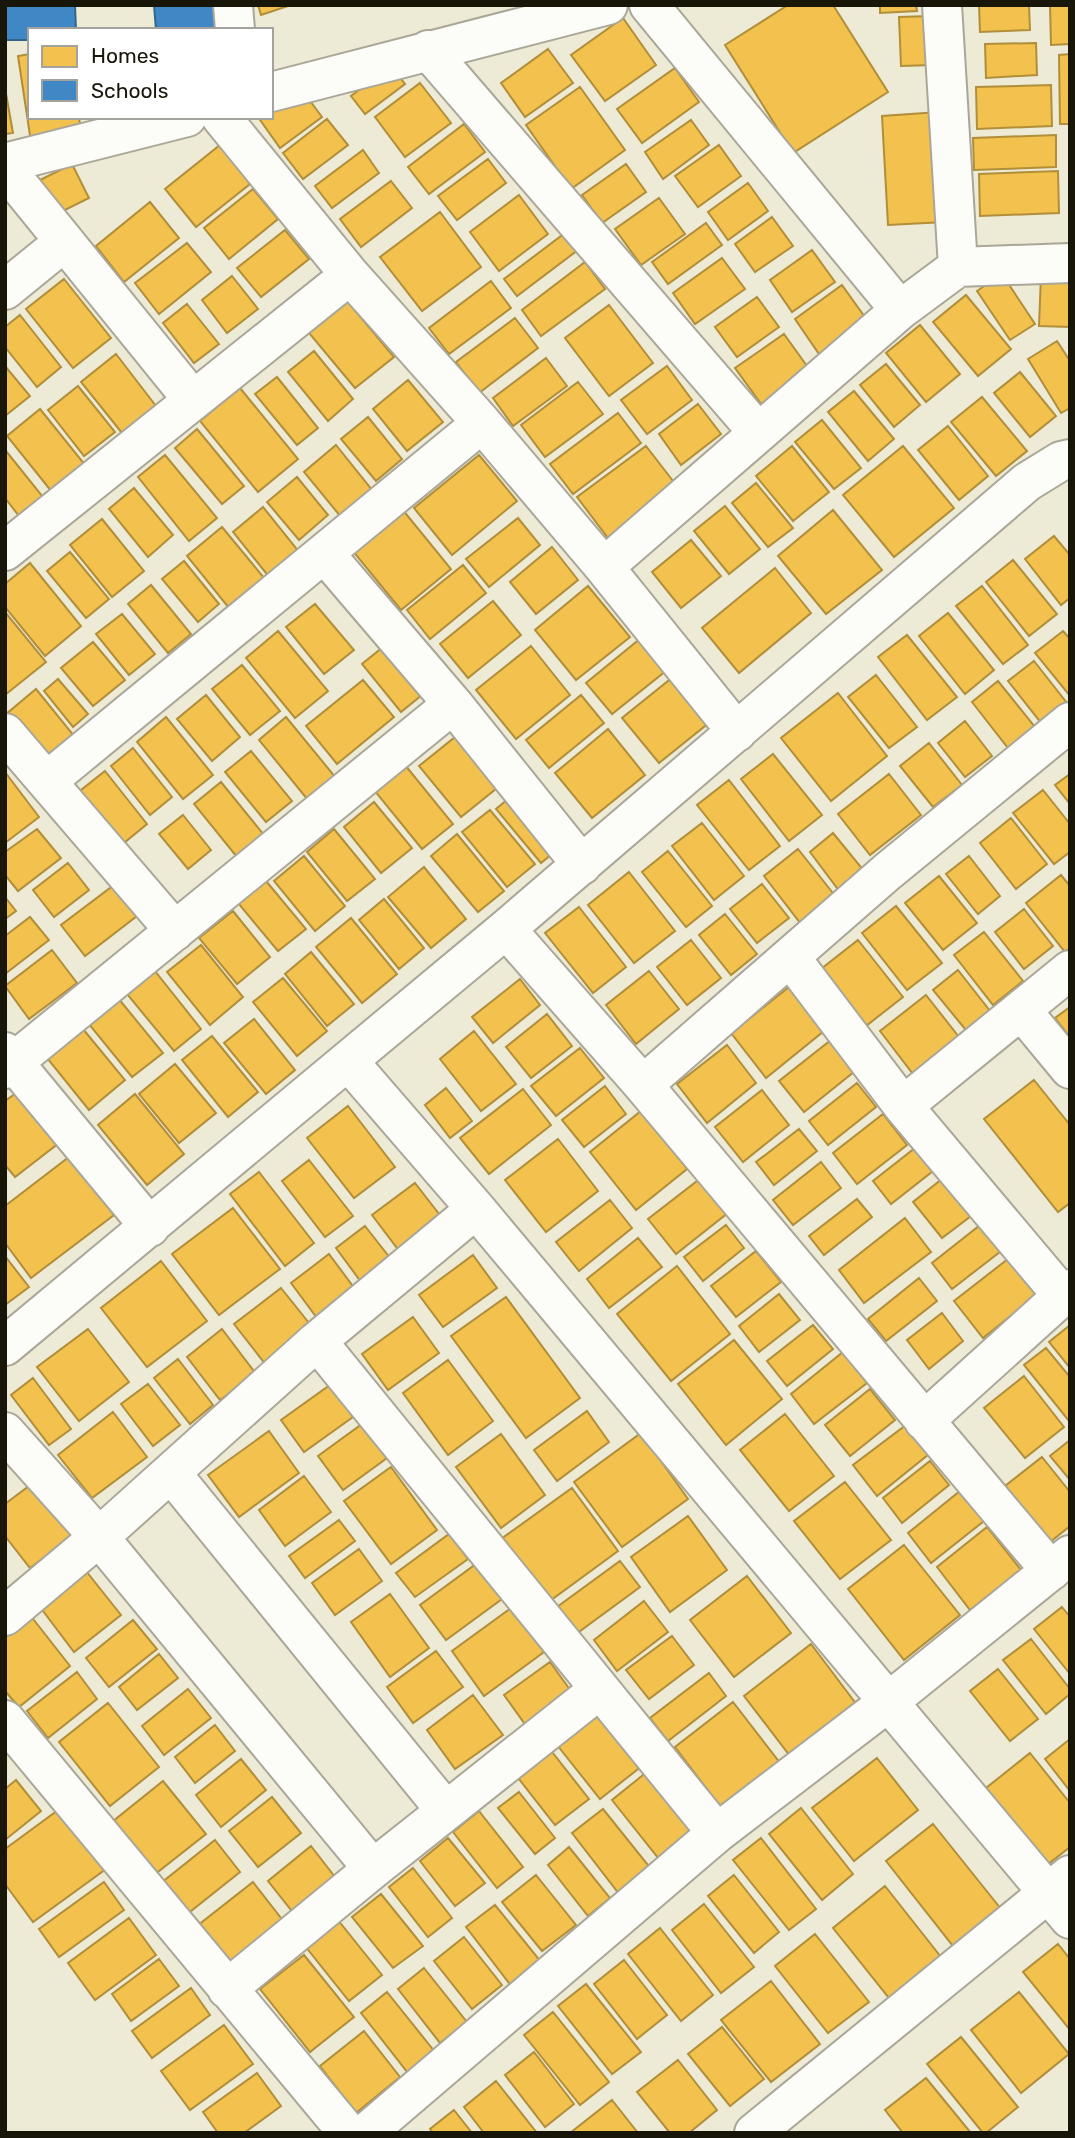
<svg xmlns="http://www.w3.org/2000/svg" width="1075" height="2138" viewBox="0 0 1075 2138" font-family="Rubik,sans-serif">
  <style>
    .homes { fill: #f2c14e; stroke: #b18e39; stroke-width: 2 }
    .schools { fill: #3f88c5; stroke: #33668d; stroke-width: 2 }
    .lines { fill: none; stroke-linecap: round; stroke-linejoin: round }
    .street-casing { stroke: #aaa798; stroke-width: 42 }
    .street { stroke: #fcfcf9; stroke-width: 38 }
  </style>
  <rect width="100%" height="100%" fill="#edead6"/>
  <path class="homes" d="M258 5H291L261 15Z
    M788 5H833L888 92 793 153 725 45Z
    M880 5H916L917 11 880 13Z
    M979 5H1029L1030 30 980 32Z
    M1050 5H1070V44L1051 45Z
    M930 16 933 65 901 66 899 17Z
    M623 18 656 65 605 101 571 55Z
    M1036 43 1037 75 986 78 985 44Z
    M548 49 573 83 525 117 501 83Z
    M30 54V117H79L81 134 31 142 18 56Z
    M1070 54V124H1060L1059 55Z
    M391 66 405 84 365 114 351 96Z
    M675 68 699 102 642 143 617 109Z
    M420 83 451 123 405 157 375 117Z
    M1051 85 1052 126 977 129 976 87Z
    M299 86 322 117 280 148 258 117H271V107Z
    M580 87 625 150 571 189 526 125Z
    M5 88 13 133 5 134Z
    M939 112 945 222 888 225 882 116Z
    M327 119 348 145 303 179 283 153Z
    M691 120 709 145 663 179 645 152Z
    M464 124 485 152 429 194 408 167Z
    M1056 135V167L974 170 973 138Z
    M220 145 250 184 196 227 165 189Z
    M719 145 741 176 698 207 675 176Z
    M363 150 379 173 332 208 315 186Z
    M488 159 506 183 457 220 438 196Z
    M72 164 89 198 57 214 40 180Z
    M626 164 646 192 602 223 582 195Z
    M1058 171 1059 213 980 216 979 174Z
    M391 181 412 208 361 247 340 219Z
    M748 183 768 211 728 240 708 212Z
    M253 189 278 219 229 259 204 228Z
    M519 195 548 234 499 271 470 232Z
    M659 198 685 234 641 265 615 229Z
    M150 202 179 238 124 282 96 246Z
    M440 212 481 267 422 311 380 257Z
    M772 217 793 246 755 272 735 244Z
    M706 223 722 245 668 284 652 262Z
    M285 230 309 259 261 297 237 268Z
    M565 233 578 250 517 296 504 279Z
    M187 243 211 272 159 314 135 283Z
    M812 250 835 282 792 312 770 280Z
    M722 258 745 289 695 324 673 293Z
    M585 262 605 289 541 336 522 310Z
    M1002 274 1035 324 1010 340 977 291Z
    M1041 275 1070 276V327L1039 326Z
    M232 276 258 309 227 333 202 300Z
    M64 279 111 338 73 368 26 309Z
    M491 281 511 308 449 354 429 328Z
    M842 285 867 320 819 354 795 319Z
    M966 295 1011 349 978 376 933 322Z
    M343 296 394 357 355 388 304 327Z
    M757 297 779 327 737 357 715 327Z
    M187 304 219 344 194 363 163 323Z
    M609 305 653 363 609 396 565 338Z
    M20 315 61 367 37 387 5 347V327Z
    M515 318 538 348 479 393 456 362Z
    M920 325 960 374 926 402 886 353Z
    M784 334 812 373 764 408 735 368Z
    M1057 341 1070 361V408L1061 413 1028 359Z
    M314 351 353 399 328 421 288 372Z
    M116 354 156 406 122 433 81 382Z
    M546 358 567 386 513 426 493 398Z
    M886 364 920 405 894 427 860 385Z
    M5 366 30 396 5 416Z
    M667 366 692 400 647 434 621 400Z
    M1020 372 1056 416 1030 437 994 393Z
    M277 377 318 428 297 445 255 394Z
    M408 380 443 422 407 451 373 409Z
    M578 382 603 414 545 457 521 425Z
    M78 386 115 432 84 456 48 410Z
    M240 388 298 459 258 492 200 421Z
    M854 391 894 439 868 461 828 412Z
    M982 397 1027 451 996 476 951 422Z
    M698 404 721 434 681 465 659 434Z
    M40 409 86 466 52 492 7 436Z
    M618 413 641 443 573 494 550 464Z
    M368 417 402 459 376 481 341 439Z
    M822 420 861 468 834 489 795 442Z
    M948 426 988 476 959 500 918 450Z
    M197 429 244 486 222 504 175 448Z
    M336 445 372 490 341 517 304 472Z
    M646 446 680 490 611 542 577 497Z
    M792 446 829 492 793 521 756 476Z
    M903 446 954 508 894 557 843 495Z
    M6 451 43 497 19 516 5 498Z
    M165 455 217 518 189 541 138 477Z
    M479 455 517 501 452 555 414 508Z
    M297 477 328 515 299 540 267 502Z
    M756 483 793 528 768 547 732 503Z
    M134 488 173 535 148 557 109 509Z
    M725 506 760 549 729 574 694 531Z
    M263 507 300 553 270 578 233 532Z
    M402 509 451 569 401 610 352 550Z
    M833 510 882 570 826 614 778 556Z
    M518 518 540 545 489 587 466 559Z
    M102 519 144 571 112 597 70 545Z
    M222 527 265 579 229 608 187 556Z
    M1054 536 1070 555V598L1061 605 1025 559Z
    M691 540 721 576 681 608 652 572Z
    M552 547 578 580 536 614 510 582Z
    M70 552 109 599 86 618 47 571Z
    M1013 560 1057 614 1029 636 986 582Z
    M184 561 219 604 198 622 162 579Z
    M30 563 81 626 45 656 5 607V584Z
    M463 565 486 593 430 639 407 610Z
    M775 568 811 613 739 673 702 628Z
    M151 585 191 634 168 653 128 604Z
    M588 586 630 637 576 680 535 630Z
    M982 586 1028 645 1003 664 956 606Z
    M493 601 521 635 468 678 440 644Z
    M315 604 354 650 324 674 286 627Z
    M5 612 46 662 5 695Z
    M948 613 994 670 965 694 919 636Z
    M122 614 155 654 129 675 96 634Z
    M278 631 328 691 295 718 246 658Z
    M1063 631 1070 639V696L1035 653Z
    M907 635 957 697 927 720 878 657Z
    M641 638 667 670 612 714 586 683Z
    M93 642 125 680 93 706 61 668Z
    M388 643 428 690 401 712 362 664Z
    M531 646 570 695 516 739 476 690Z
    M1034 661 1067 703 1042 724 1008 681Z
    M242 665 280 711 250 735 212 689Z
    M876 675 917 727 889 748 848 697Z
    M673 677 710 722 659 763 622 718Z
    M58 679 88 714 73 727 44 691Z
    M363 680 394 717 337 764 306 726Z
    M998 681 1035 727 1008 748 972 702Z
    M36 689 79 742 48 767 5 715Z
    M838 693 887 756 831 801 781 738Z
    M206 695 240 737 212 761 177 719Z
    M581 695 604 723 549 768 526 740Z
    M166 717 213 775 183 799 137 742Z
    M286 717 336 778 308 800 259 740Z
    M965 721 992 756 965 777 938 743Z
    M608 729 645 775 592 818 555 773Z
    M460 733 502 784 461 817 419 766Z
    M929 743 962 785 933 807 900 766Z
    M133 748 172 797 150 815 111 766Z
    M251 751 292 801 266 822 225 772Z
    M773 754 822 815 789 841 741 779Z
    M405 765 453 824 422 849 374 790Z
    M105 771 147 824 119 847 76 794Z
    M5 772 39 817 5 843Z
    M889 774 921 815 870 855 838 814Z
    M1070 774V804L1055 785Z
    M729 780 780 846 749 870 697 805Z
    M221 782 264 835 237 857 194 804Z
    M519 790 564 844 541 863 496 809Z
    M1043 790 1070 824V852L1054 864 1013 813Z
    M374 802 412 848 381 873 344 827Z
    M490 810 535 864 507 887 462 832Z
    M183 815 211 850 188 869 159 834Z
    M1011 818 1047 864 1016 889 980 843Z
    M702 823 744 876 714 900 672 846Z
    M37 829 61 858 18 891 5 875V852Z
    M334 829 375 879 347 901 307 852Z
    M833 833 865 872 840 892 810 852Z
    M457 834 504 891 478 912 431 856Z
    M798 849 836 897 801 924 764 876Z
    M668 851 712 906 686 927 642 872Z
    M304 856 345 906 315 931 274 881Z
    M969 856 1000 896 978 914 946 874Z
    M68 863 89 890 54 917 33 890Z
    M424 867 466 919 431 948 388 897Z
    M629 872 675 931 634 963 588 905Z
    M1061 875 1070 886V948L1065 952 1026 903Z
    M939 876 977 923 943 950 905 903Z
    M266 881 306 929 278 951 238 903Z
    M762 884 789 918 757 943 730 909Z
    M114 885 137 916 85 956 61 925Z
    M5 897 16 911 5 919Z
    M384 899 424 948 399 969 359 920Z
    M896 906 942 963 907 990 862 933Z
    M579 907 626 967 593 993 545 933Z
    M1024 909 1053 946 1024 969 995 932Z
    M233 911 270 957 237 984 199 938Z
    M725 914 757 954 731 975 699 935Z
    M30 917 49 940 5 974V936Z
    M351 918 397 974 362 1003 316 947Z
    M984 932 1023 981 993 1005 954 955Z
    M691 940 721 978 687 1005 657 967Z
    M858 940 903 997 866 1026 821 969Z
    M201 945 243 997 210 1025 167 972Z
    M52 950 77 983 29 1019 5 986Z
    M311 952 354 1004 327 1026 285 974Z
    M958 970 994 1016 970 1035 933 990Z
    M155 971 201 1029 174 1051 127 994Z
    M649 971 679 1009 636 1044 606 1005Z
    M283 978 327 1031 297 1056 253 1002Z
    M520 979 540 1005 493 1043 472 1017Z
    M789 987 824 1031 766 1078 731 1033Z
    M926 995 959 1037 913 1074 880 1031Z
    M118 998 163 1053 132 1077 88 1023Z
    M1070 1007V1037L1055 1018Z
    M547 1014 572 1046 531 1078 506 1047Z
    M254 1019 295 1070 266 1094 224 1043Z
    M83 1029 125 1080 89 1110 47 1058Z
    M474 1031 516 1084 481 1111 440 1059Z
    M212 1036 258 1092 228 1117 182 1060Z
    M831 1040 855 1071 804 1112 779 1081Z
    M727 1045 756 1083 707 1123 677 1084Z
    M580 1048 604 1078 556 1116 531 1086Z
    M175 1064 216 1113 179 1143 139 1094Z
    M1034 1080 1070 1125V1203L1058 1212 984 1119Z
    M857 1083 876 1107 828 1145 809 1121Z
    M605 1086 626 1114 584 1147 562 1120Z
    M446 1088 472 1121 450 1138 425 1105Z
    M523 1089 551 1125 489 1174 460 1138Z
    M762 1090 789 1125 743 1162 715 1127Z
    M19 1091 59 1143 15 1177 5 1165V1101Z
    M135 1094 184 1154 147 1185 98 1125Z
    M348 1106 395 1167 354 1198 307 1138Z
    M641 1111 687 1169 636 1210 590 1152Z
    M883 1114 907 1145 857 1184 833 1153Z
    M799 1129 817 1151 774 1185 756 1162Z
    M558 1139 598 1191 546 1232 505 1180Z
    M915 1148 933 1171 891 1204 873 1181Z
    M69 1157 114 1215 31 1278 5 1243V1206Z
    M309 1160 353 1216 325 1237 282 1181Z
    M821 1162 841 1188 793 1225 773 1200Z
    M259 1172 314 1243 285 1266 230 1194Z
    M701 1178 729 1212 676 1254 648 1219Z
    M942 1179 971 1216 942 1238 913 1202Z
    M415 1183 443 1219 400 1252 372 1215Z
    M857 1199 872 1217 824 1255 809 1236Z
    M610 1200 632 1228 579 1271 556 1242Z
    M233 1208 280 1269 219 1315 172 1254Z
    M905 1218 931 1252 864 1303 839 1270Z
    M984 1222 1005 1248 952 1289 932 1263Z
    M726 1225 744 1248 703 1281 684 1257Z
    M365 1226 394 1263 364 1286 336 1248Z
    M638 1238 662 1267 609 1308 587 1279Z
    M756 1251 781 1282 736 1317 711 1286Z
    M329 1254 358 1293 320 1322 291 1283Z
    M473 1255 497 1288 443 1327 419 1295Z
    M1013 1255 1042 1291 983 1338 954 1301Z
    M5 1256 29 1287 5 1305Z
    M161 1261 207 1321 147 1367 101 1308Z
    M677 1266 730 1334 671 1381 617 1314Z
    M919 1278 937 1301 886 1341 868 1319Z
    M281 1288 313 1328 266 1365 234 1324Z
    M779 1294 800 1320 759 1352 739 1326Z
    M506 1297 580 1398 526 1438 451 1336Z
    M942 1313 963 1341 929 1369 907 1340Z
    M413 1317 439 1353 388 1390 362 1354Z
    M813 1325 833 1349 787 1386 767 1361Z
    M1070 1325V1368L1049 1342Z
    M88 1329 129 1382 79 1421 37 1367Z
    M222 1329 256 1374 220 1400 187 1357Z
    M734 1340 782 1399 726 1445 678 1384Z
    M1046 1348 1070 1377 1069 1421 1024 1365Z
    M843 1352 867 1383 814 1424 791 1394Z
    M178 1359 213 1405 190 1424 154 1378Z
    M448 1360 493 1421 448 1455 403 1393Z
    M1024 1376 1064 1427 1025 1458 984 1408Z
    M33 1378 71 1429 49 1445 11 1395Z
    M148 1384 180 1425 153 1446 121 1404Z
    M330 1385 353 1417 304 1452 281 1420Z
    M870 1389 895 1420 850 1456 825 1425Z
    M587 1411 609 1442 557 1481 534 1450Z
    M113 1412 147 1457 92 1498 58 1455Z
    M785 1414 834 1476 789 1511 740 1450Z
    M362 1424 387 1458 343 1490 318 1456Z
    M906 1425 929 1454 877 1496 853 1465Z
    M269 1431 299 1473 239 1517 208 1475Z
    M641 1433 688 1499 622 1547 574 1482Z
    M501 1434 545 1495 501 1528 456 1467Z
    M1070 1440V1480L1050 1456Z
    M1042 1457 1070 1492V1526L1049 1543 1005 1486Z
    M930 1461 949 1485 902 1523 883 1498Z
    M391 1467 437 1530 391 1564 344 1501Z
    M304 1476 331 1512 285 1546 259 1510Z
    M845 1482 891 1540 840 1579 794 1521Z
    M33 1483 73 1536 30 1568 5 1536V1504Z
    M572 1488 618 1551 547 1603 501 1539Z
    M960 1491 984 1521 931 1563 908 1533Z
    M688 1516 727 1570 670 1612 631 1557Z
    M339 1520 355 1541 305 1578 289 1556Z
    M987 1527 1021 1570 970 1610 937 1567Z
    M449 1534 468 1559 415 1597 396 1573Z
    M904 1545 960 1615 904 1660 848 1589Z
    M359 1549 382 1581 335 1615 312 1583Z
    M620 1561 640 1587 576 1634 557 1607Z
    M476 1564 502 1599 446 1640 420 1605Z
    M86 1571 121 1615 74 1652 40 1607Z
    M747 1576 791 1633 734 1677 690 1620Z
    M390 1594 429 1648 390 1677 351 1622Z
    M644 1601 668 1632 617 1671 594 1640Z
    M1062 1607 1070 1617V1674L1034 1629Z
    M511 1608 544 1652 484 1696 452 1651Z
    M30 1615 70 1666 19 1707 5 1691V1634Z
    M133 1620 157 1649 109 1687 86 1658Z
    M672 1636 694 1665 649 1699 626 1670Z
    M1031 1639 1070 1689V1694L1046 1714 1003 1660Z
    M811 1644 857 1705 790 1756 744 1696Z
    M436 1651 463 1687 413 1723 387 1687Z
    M159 1654 178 1678 137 1710 119 1687Z
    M550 1662 573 1694 527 1727 504 1695Z
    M998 1669 1038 1719 1010 1741 970 1691Z
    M77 1672 97 1699 48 1738 27 1711Z
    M709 1673 726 1696 668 1741 650 1718Z
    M188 1689 211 1718 164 1755 142 1726Z
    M473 1695 503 1735 455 1769 427 1730Z
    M733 1702 784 1768 725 1813 675 1747Z
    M108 1703 159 1767 110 1806 59 1742Z
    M603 1707 647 1762 600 1799 557 1745Z
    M215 1725 235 1751 195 1783 175 1757Z
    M1070 1739V1791L1045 1759Z
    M549 1748 589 1799 555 1825 515 1774Z
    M1030 1753 1070 1803V1847L1047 1865 986 1788Z
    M877 1758 918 1810 854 1861 812 1808Z
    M241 1759 266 1790 221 1827 196 1795Z
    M648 1771 699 1836 663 1864 612 1800Z
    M16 1780 41 1811 5 1840V1789Z
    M163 1781 206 1834 154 1875 112 1822Z
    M519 1792 555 1838 535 1854 498 1808Z
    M272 1797 301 1833 258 1867 229 1831Z
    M61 1808 106 1869 33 1922 5 1884V1849Z
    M801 1808 853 1874 822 1900 769 1834Z
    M603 1809 652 1870 620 1895 572 1833Z
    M479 1811 523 1867 497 1888 453 1832Z
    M933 1824 1001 1909 953 1946 886 1861Z
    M448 1838 485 1883 455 1906 420 1861Z
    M761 1838 816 1909 789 1930 733 1860Z
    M215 1840 240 1872 186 1915 161 1883Z
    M311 1846 342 1886 299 1920 268 1881Z
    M569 1847 610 1898 588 1916 548 1865Z
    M413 1868 452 1918 428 1937 389 1887Z
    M536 1875 576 1925 542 1951 502 1902Z
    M734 1875 779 1932 754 1953 708 1896Z
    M104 1882 124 1910 59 1957 39 1929Z
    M253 1882 288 1927 233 1970 197 1926Z
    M885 1886 941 1957 889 1998 833 1928Z
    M381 1894 423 1946 393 1968 352 1917Z
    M704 1904 754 1967 721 1993 672 1930Z
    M495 1905 542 1963 512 1987 466 1927Z
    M129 1918 156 1955 95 2000 68 1963Z
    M338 1920 382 1975 349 2001 305 1946Z
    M660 1928 713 1995 681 2021 628 1954Z
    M815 1934 869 2002 828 2033 775 1966Z
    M464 1937 502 1985 472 2009 434 1961Z
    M1058 1944 1070 1959V2030L1023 1972Z
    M304 1955 354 2017 310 2052 260 1989Z
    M159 1959 179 1986 131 2021 112 1994Z
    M624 1960 667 2015 637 2039 594 1984Z
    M424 1968 467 2022 440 2043 398 1989Z
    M771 1981 820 2044 771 2082 721 2020Z
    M586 1984 641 2052 612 2074 558 2006Z
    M191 1988 210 2015 152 2058 132 2031Z
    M387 1992 435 2052 408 2073 361 2013Z
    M1019 1992 1069 2054 1021 2093 971 2030Z
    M553 2012 609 2082 580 2105 524 2035Z
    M224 2025 253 2064 190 2110 161 2071Z
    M722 2027 764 2079 730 2106 688 2054Z
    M364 2031 400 2077 356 2113 320 2066Z
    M961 2037 1018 2107 986 2133H983L927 2064Z
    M534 2052 574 2104 545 2127 505 2075Z
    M678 2060 717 2110 689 2133H670L637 2092Z
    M257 2073 281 2106 244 2133H218L203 2112Z
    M926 2078 971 2133H903L885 2110Z
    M496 2081 537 2133H484L464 2107Z
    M612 2100 638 2133H570Z
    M454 2110 472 2133H433L430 2129Z"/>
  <path class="schools" d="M5 5H75L76 30H30V40H5Z
    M154 5H222L223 30H156Z"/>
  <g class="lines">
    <g class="street-casing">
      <path id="street" d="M233 5 235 30
        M649 5 900 310
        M942 5 958 267
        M428 50 757 431
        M271 92 608 5
        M221 117 350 275 482 423 604 567 737 732
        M5 163 187 117
        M5 168 193 400
        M5 290 64 242
        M5 551 350 275
        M324 553 453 704 582 865
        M604 567 900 310 958 267 1070 263
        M5 733 175 931
        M47 781 482 423
        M506 929 643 1085 1051 1571
        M790 957 903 1106 1062 1295
        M1022 1011 1070 1069
        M5 1052 150 1227
        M348 1061 476 1209 1070 1919
        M5 1069 453 704
        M643 1085 887 872 1070 722
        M903 1106 1070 970
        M317 1341 717 1833
        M5 1346 506 929 1027 482 1061 461 1070 459
        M924 1421 1070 1289
        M5 1432 99 1537 373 1869
        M171 1473 446 1811
        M5 1616 99 1537 317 1341 476 1209
        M5 1720 348 2133
        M227 1989 373 1869 600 1689
        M366 2133 717 1833 887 1703 1070 1555
        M754 2133 1070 1875"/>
    </g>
    <use href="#street" class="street"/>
  </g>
  <rect width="1075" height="2138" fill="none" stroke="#181609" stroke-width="14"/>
  <rect x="28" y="28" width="245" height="91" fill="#ffffff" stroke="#a3a29d" stroke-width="2"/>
  <rect x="42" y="46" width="35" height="21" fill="#f2c14e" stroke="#a3a29d" stroke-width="2"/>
  <text x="91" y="63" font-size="21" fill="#181609">Homes</text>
  <rect x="42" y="80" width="35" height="21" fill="#3f88c5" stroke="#a3a29d" stroke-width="2"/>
  <text x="91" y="98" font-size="21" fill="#181609">Schools</text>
</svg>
